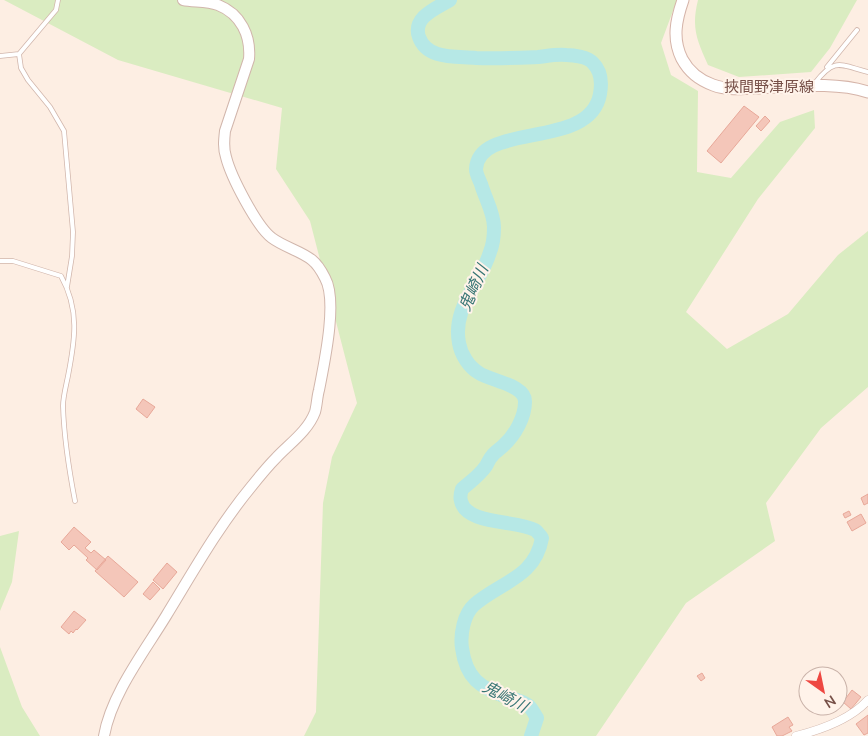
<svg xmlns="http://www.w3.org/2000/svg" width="868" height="736" viewBox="0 0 868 736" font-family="'Nunito Sans','Noto Sans JP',sans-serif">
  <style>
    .green { fill: #daecc1 }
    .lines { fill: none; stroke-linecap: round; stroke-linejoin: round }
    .river { stroke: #b6e8e6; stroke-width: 14 }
    .building { fill: #f4c6b9; stroke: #e8a899 }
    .service-casing { stroke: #d1b6ac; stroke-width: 5.5 }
    .minor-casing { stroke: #d1b6ac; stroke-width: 9 }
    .tertiary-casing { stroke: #d1b6ac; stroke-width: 12 }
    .secondary-casing { stroke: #d5b4a9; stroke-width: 13 }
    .service { stroke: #fff; stroke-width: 4 }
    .minor { stroke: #fff; stroke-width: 8 }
    .tertiary { stroke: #fff; stroke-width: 10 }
    .secondary { stroke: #fff; stroke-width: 11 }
    .labels { text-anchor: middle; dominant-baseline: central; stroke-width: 4; stroke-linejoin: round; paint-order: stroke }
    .street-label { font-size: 15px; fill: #775048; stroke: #fff3ea }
    .water-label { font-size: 16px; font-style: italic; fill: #387675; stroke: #fff3ea }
  </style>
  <rect width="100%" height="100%" fill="#fdeee3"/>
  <path class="green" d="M4 0H677L661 43 671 75 698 91 697 172 731 178 780 122 814 110 815 128 758 199 686 312 727 349 788 314 838 255 868 231V387L821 428 766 503 775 541 686 603 596 736H304L316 712 323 503 332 457 357 403 310 221 276 169 282 108 118 60Z
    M698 0H857L830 48 811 72 739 77 708 65C697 40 691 28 698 0Z
    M19 531 12 582 0 611V536Z
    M0 647 22 707 40 736H0Z"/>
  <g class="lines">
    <path class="river" d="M450 0C437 8 412 17 419 37 427 60 456 56 476 58 497 59 516 58 538 57 547 56 557 54 566 55 574 55 588 57 593 63 602 72 602 83 600 94 590 151 478 121 476 169 476 174 479 179 481 184 485 198 494 213 494 227 494 235 493 245 490 252 481 283 452 307 459 343 461 355 469 367 479 373 491 381 526 385 525 402 525 417 515 435 504 445 500 449 495 452 492 456 489 459 488 463 486 466 479 476 470 482 462 489 461 492 460 498 461 501 466 525 517 520 535 530 538 532 541 537 542 538 535 578 500 582 474 605 464 614 460 634 462 648 466 678 480 688 507 697 514 699 523 701 529 706 532 709 535 715 537 718L531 736"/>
  </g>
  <path class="building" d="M744 106 759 117 721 163 707 151Z
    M765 116 770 121 761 131 756 126Z
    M143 399 155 407 147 418 136 409Z
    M868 494V503L864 505 861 498Z
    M849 511 851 515 845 518 843 514Z
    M861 514 866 523 852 531 847 522Z
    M74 527 91 542 85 548 91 553 94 550 106 560 97 570 86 560 88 558 74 545 69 550 61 542Z
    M108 556 138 582 124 597 95 571Z
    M167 563 177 572 163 589 153 580Z
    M153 582 160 589 150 600 143 594Z
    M74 611 86 620 77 630 76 629 73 633 71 631 69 634 61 627Z
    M702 673 705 678 701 681 697 676Z
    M852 690 861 697 851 709 843 702Z
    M868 715V733L864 735 856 724Z
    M788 717 793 725 789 727 792 731 782 736H777L772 727Z"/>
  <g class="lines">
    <g class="service-casing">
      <path id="service" d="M19 54 21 68 28 80 50 107 64 131 73 232 72 256 67 287
        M0 56 19 54 56 10 58 0
        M827 67 857 30
        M815 83C835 57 840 65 868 72
        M0 261H13L61 276C80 310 75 340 68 376 66 386 63 397 63 406 64 438 69 470 75 501"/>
    </g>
    <g class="minor-casing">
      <path id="minor" d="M796 736C820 730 851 719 868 700"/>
    </g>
    <g class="tertiary-casing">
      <path id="tertiary" d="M104 736C111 695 144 652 166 616 193 572 218 527 251 487 259 477 267 467 276 458 289 444 308 431 315 412 317 405 317 397 319 390 324 364 338 301 325 278 322 272 317 264 312 260 301 251 284 247 272 238 257 227 231 177 226 157 223 148 224 140 225 131L249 59C251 36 241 14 218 5 208 1 194 2 183 0"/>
    </g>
    <g class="secondary-casing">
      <path id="secondary" d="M683 0C676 20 672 39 682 59 689 72 699 80 713 85 726 90 741 89 755 88 790 87 834 81 868 92"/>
    </g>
    <use href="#service" class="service"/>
    <use href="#minor" class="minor"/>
    <use href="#tertiary" class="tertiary"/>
    <use href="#secondary" class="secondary"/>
  </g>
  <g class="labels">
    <g class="street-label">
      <text x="769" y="87">挾間野津原線</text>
    </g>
    <g class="water-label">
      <text transform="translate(474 288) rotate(-66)">鬼崎川</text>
      <text transform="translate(505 697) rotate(28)">鬼崎川</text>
    </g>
  </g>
  <g transform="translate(823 691) rotate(147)"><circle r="24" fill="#fff3ea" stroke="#c9b2a9"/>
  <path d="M0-4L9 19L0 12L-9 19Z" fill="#ee4842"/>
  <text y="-8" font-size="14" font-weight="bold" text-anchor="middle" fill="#775048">N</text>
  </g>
</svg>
